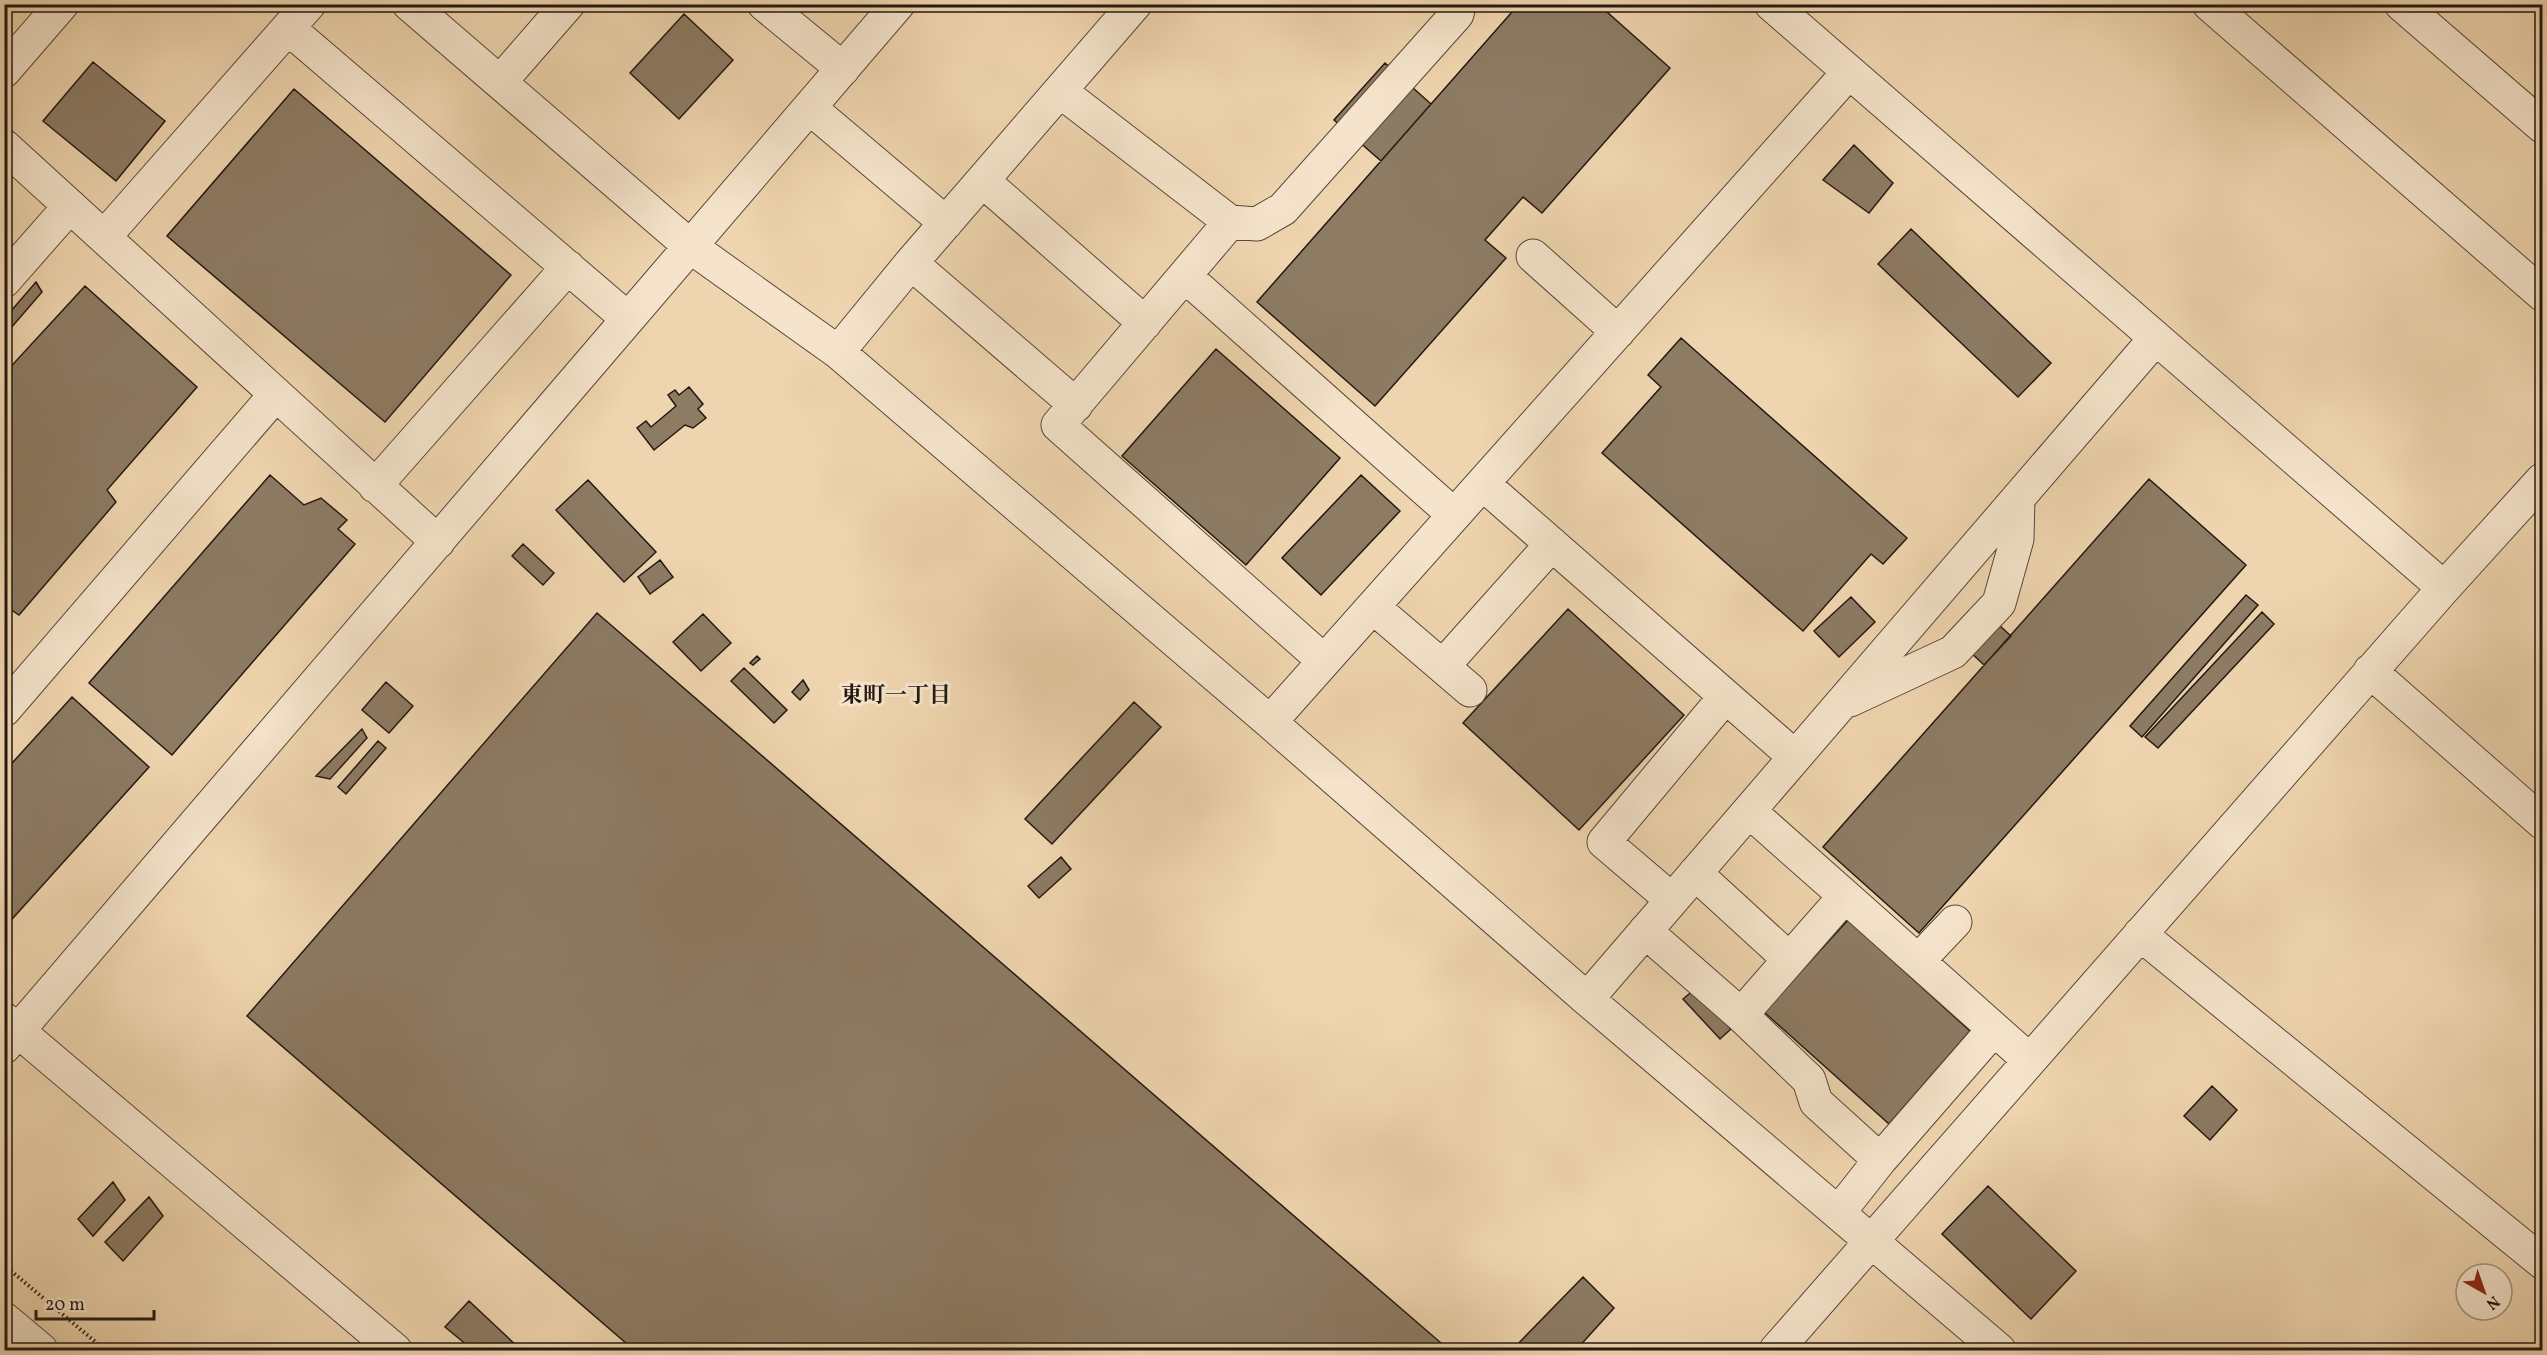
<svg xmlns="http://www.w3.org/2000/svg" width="2547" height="1355" viewBox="0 0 2547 1355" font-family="Vollkorn,'Noto Serif JP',serif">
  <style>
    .building { fill: #8d7b64; stroke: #231912; stroke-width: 1.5 }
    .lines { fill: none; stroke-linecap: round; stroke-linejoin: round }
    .minor-casing { stroke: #564839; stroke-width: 35 }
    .path { stroke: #231912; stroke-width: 4; stroke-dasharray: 1.5 3; stroke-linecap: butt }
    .minor { stroke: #f5e4cb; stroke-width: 33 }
    .labels { text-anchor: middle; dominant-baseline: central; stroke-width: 6; stroke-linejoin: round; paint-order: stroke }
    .neighbourhood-label { font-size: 22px; font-weight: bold; fill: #231912; stroke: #f5e4cb }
  </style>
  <rect width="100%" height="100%" fill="#efd5af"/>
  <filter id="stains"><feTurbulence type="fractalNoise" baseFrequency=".00333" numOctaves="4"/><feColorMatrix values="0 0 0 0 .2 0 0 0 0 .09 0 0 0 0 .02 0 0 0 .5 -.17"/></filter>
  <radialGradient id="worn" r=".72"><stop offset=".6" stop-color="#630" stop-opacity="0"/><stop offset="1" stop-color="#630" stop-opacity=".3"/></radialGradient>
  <path class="building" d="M1519 4H1598L1670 68 1542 213 1523 197 1485 240 1506 258 1375 406 1257 302Z
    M684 14 733 60 679 119 630 73Z
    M93 62 165 121 116 181 43 121Z
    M1385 63 1431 104 1381 161 1334 120Z
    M294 89 511 275 385 422 167 236Z
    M1854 145 1893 183 1869 213 1823 180Z
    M1911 229 2051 363 2018 397 1878 264Z
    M36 282 42 292 4 336V319Z
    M85 286 197 387 107 490 116 502 19 615 4 605V374Z
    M1681 338 1907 538 1883 564 1871 554 1803 631 1602 453 1661 387 1648 375Z
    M1216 349 1340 458 1246 565 1122 456Z
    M689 387 703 404 698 409 706 418 693 428 685 425 654 450 637 428 646 421 651 427 676 406 668 395 675 390 679 395Z
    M270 475 304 505 321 498 347 520 338 529 355 544 172 755 89 683Z
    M1361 475 1400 511 1321 595 1282 558Z
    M2149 479 2246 565 1919 933 1823 847Z
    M588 480 656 552 624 582 556 510Z
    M523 544 554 573 543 585 512 556Z
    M660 560 673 577 650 594 638 577Z
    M2246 595 2258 605 2142 737 2130 726Z
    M1851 597 1875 622 1839 657 1814 631Z
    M1976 604 2011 636 1984 665 1949 632Z
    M1568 609 1684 715 1579 830 1463 723Z
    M2262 612 2274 624 2158 748 2145 737Z
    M597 613 1449 1350H634L247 1016Z
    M703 614 731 643 701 671 673 642Z
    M757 656 760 659 753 665 750 663Z
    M744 668 787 710 774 723 731 681Z
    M803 680 809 690 800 700 792 692Z
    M386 682 413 706 389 733 362 710Z
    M72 697 149 767 4 928V772Z
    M1134 702 1161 727 1052 844 1025 819Z
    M362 729 367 738 330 779 316 776Z
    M378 741 386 748 346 794 338 787Z
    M1061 857 1071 869 1039 898 1028 886Z
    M1848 920 1970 1031 1889 1124 1764 1012Z
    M1695 989 1731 1029 1720 1039 1683 999Z
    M2212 1086 2237 1110 2210 1140 2184 1116Z
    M113 1182 125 1200 93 1236 78 1219Z
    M1988 1186 2076 1271 2031 1319 1942 1234Z
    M149 1197 163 1216 123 1261 105 1242Z
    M1583 1277 1614 1308 1576 1350H1512Z
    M469 1301 520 1349 473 1350 445 1327Z"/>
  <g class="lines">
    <g class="minor-casing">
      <path id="minor" d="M409 4 691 247 838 352 1270 722 1587 999 1999 1350
        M764 4 843 69
        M1771 4 2444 588
        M2209 4 2542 294
        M2401 4 2542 126
        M288 28 628 319
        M4 71 62 4
        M500 82 568 4
        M1060 91 1230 222 1257 224 1283 209 1457 14 1459 4
        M810 108 946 223
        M4 146 438 542
        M983 181 1145 323
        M1230 222 1058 425 1324 661
        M104 237 309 4
        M1533 256 1618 332
        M911 263 1076 405
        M1185 276 1454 515
        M4 281 70 206
        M838 352 911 263 1135 4
        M1483 484 1795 757
        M375 486 568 267
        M1373 607 1470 690
        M1443 666 1552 544
        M2370 671 2542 822
        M1850 700 1953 652 1999 603 2017 539 2018 498
        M4 710 276 394
        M1270 722 1849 72
        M1749 811 1845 896
        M1695 873 1789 959
        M1672 900 1604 842 1725 697
        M1645 931 1741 1015
        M2140 934 2542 1262
        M1918 961 1955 922
        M1587 999 2155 339
        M4 1019 395 1350
        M1994 1029 1880 1160 1816 1102 1809 1080 1741 1015 1845 896C1906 951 1968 1005 2029 1060
        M4 1047 898 4
        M1839 1212 1880 1160
        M4 1319 41 1350
        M1776 1350 2444 588 2542 480"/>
    </g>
    <path class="path" d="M4 1265 105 1350"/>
    <use href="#minor" class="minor"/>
  </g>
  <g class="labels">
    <g class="neighbourhood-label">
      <text x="896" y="696">東町一丁目</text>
    </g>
  </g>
  <rect width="2547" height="1355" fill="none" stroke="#efd5af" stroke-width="24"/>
  <rect x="6" y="6" width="2535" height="1343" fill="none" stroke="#231912" stroke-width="3"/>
  <rect x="12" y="12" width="2523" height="1331" fill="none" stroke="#231912" stroke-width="1.5"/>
  <g transform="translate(2484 1292) rotate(140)"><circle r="28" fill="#f5e4cb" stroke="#a19381" stroke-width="1.5"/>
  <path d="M0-4.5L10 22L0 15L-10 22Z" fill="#8f2418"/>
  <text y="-9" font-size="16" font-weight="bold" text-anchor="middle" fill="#231912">N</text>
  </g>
  <path d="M36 1310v9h118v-9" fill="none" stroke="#231912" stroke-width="3"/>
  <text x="45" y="1310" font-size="18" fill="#231912" stroke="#f5e4cb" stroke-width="4.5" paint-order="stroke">20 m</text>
  <rect width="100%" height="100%" filter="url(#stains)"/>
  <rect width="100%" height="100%" fill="url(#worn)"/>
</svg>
